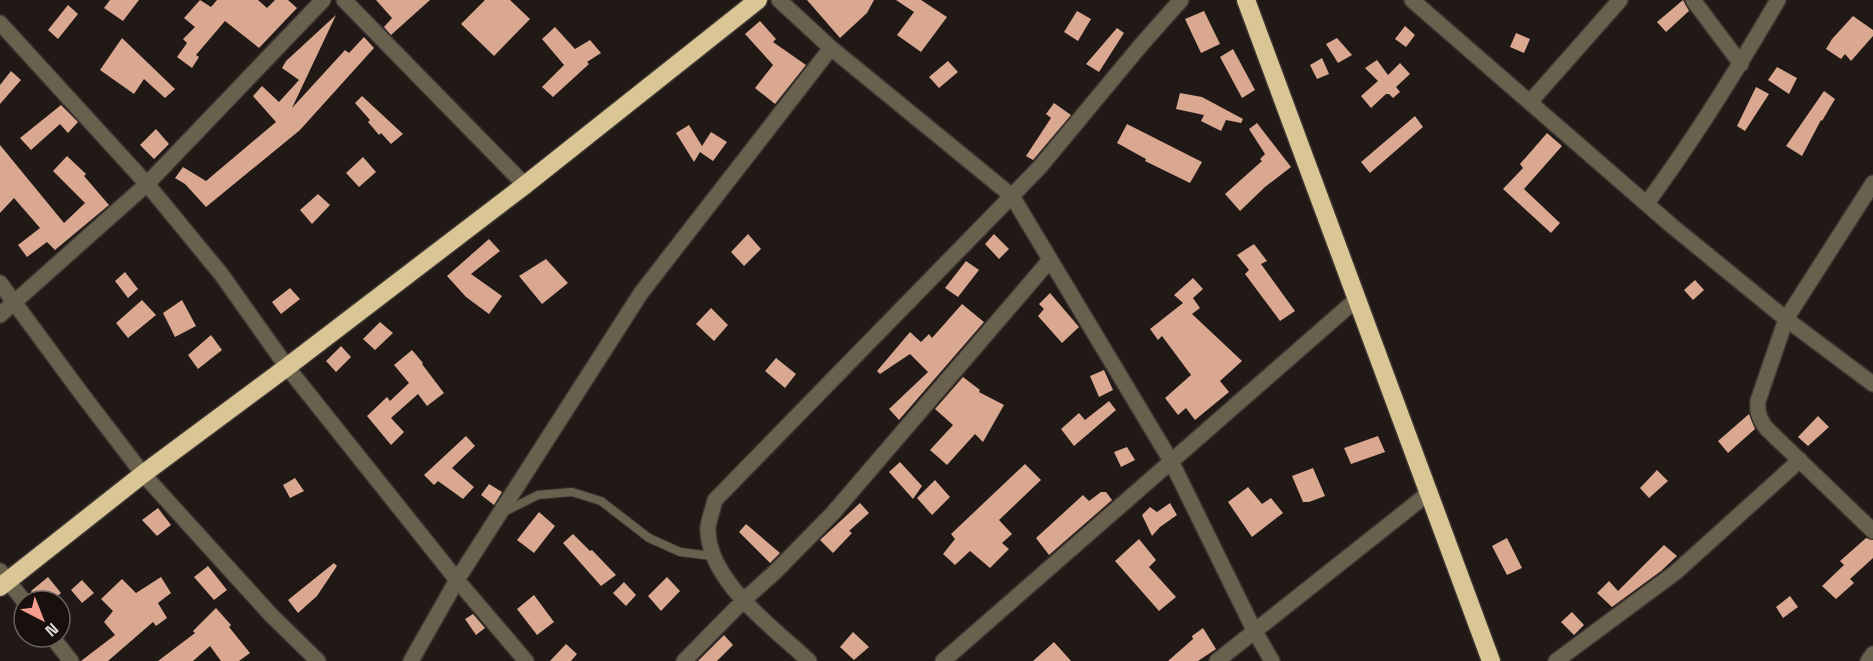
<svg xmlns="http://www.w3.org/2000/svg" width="1873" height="661" viewBox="0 0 1873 661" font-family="'Space Grotesk',sans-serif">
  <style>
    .building { fill: #daa791 }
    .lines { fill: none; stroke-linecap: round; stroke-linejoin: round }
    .lane-casing { stroke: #3b3431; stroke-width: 10 }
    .street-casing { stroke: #3b3431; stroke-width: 18 }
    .highway-casing { stroke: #3b3431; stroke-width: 21 }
    .lane { stroke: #69614e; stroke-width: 8 }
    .street { stroke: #69614e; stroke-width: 15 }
    .highway { stroke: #dac594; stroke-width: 18 }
  </style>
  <rect width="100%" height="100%" fill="#201916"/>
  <path class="building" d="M110 0H139L123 21 104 8Z
    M200 0 211 7 217 0H258L267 8 275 0H288L297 8 259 48 225 21 196 55 199 57 192 68 177 57 187 43 183 39 195 27 184 18Z
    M376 0H430L391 35 384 27 392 18Z
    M485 0H510L530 19 494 56 461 24Z
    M807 0H874L867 13 840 38Z
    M896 0H921L947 17 921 52 897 35 914 12Z
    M1683 0 1689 11 1666 32 1657 22Z
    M68 5 78 14 58 39 48 30Z
    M1077 11 1091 19 1078 41 1064 32Z
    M1204 11 1220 44 1201 53 1185 19Z
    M336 15 292 108 345 50 349 53 364 37 374 48 300 130 206 207 185 184 175 178 183 167 206 181 276 122 253 96 262 86 279 102 299 80 282 68 286 61Z
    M1853 16 1873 30V36L1851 61 1845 54 1841 59 1826 49 1832 39Z
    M760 21 776 39 773 42 806 65 775 104 755 88 773 65 745 34Z
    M1405 26 1415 35 1406 47 1395 39Z
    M555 27 575 49 590 40 601 53 587 62 589 64 553 97 542 87 564 65 542 39Z
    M1117 28 1124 33 1099 72 1086 64Z
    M1516 33 1530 39 1524 53 1510 47Z
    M122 38 175 89 165 98 144 79 134 94 100 70Z
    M1337 38 1352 55 1338 63 1326 44Z
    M1233 49 1255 90 1242 98 1220 57Z
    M1322 58 1329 74 1317 79 1310 65Z
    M1377 60 1388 75 1400 63 1410 74 1396 87 1400 92 1393 98 1389 94H1386L1371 108 1361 96 1378 81 1365 68Z
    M948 61 958 72 939 88 929 77Z
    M1777 67 1797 78 1789 94 1768 80Z
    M11 71 21 80 0 104V85Z
    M1756 87 1769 94 1745 131 1737 126Z
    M1824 91 1835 99 1822 121 1821 120 1802 156 1786 146Z
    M1180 93 1202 97 1243 119 1241 123 1226 120 1221 131 1201 121 1204 115 1176 109Z
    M362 96 403 134 391 144 381 133 379 135 368 122 370 120 355 103Z
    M1054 103 1071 115 1033 160 1026 156 1051 118 1046 114Z
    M61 105 78 122 68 133 60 124 31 150 20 138Z
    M1415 116 1423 127 1370 173 1361 162Z
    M1257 123 1291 167 1265 187 1240 211 1225 194 1262 161 1260 159 1265 154 1249 129Z
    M1127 124 1202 162 1190 183 1145 161 1146 159 1117 143Z
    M689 125 702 146 711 132 727 142 713 161 700 152 694 162 676 133Z
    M156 129 169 144 154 159 140 145Z
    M1547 133 1562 146 1524 189 1560 223 1551 233 1503 189 1523 168 1520 164Z
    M0 145 64 223 85 203 53 171 67 156 86 174 84 176 109 205 55 250 47 242 27 257 18 245 40 228 14 198 0 213Z
    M363 157 376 172 359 187 346 173Z
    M318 194 330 205 312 224 300 210Z
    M748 234 761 249 744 266 731 252Z
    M994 234 1009 249 999 259 985 244Z
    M489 239 500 251 471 274 502 296 489 314 466 297 447 276Z
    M1254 244 1267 261 1261 264 1295 311 1280 321 1245 274 1249 270 1237 255Z
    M546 259 568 283 542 304 519 276Z
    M966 261 979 270 958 297 945 288Z
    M125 272 138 289 128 298 115 281Z
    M1193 278 1203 289 1193 298 1200 308 1192 314 1242 361 1220 381 1229 392 1195 420 1186 408 1178 415 1165 398 1191 375 1162 336 1158 340 1150 329 1183 303 1174 295Z
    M1695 280 1704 290 1693 300 1684 290Z
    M290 288 300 299 281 314 272 302Z
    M1050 293 1079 327 1062 343 1038 316 1044 309 1039 304Z
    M142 300 156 315 128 338 116 323Z
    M182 300 196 326 175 337 163 313Z
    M962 304 984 322 899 420 889 409 928 372 910 354 880 374 877 371 910 332 921 342 929 334 932 338Z
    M711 308 728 325 714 341 696 324Z
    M380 322 393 333 375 350 363 339Z
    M211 335 222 350 198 369 188 355Z
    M341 346 351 357 336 372 326 361Z
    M412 350 423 363 422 364 444 393 427 406 418 394 391 418 404 432 391 445 367 416 387 397 390 401 409 383 394 365Z
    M776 358 796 374 785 388 765 371Z
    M1104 370 1113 390 1099 397 1090 376Z
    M963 377 980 390 979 392 1004 405 983 442 975 434 947 465 930 450 953 425 935 409Z
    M1109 401 1116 410 1074 446 1061 429 1079 413 1085 420Z
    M1749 414 1755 429 1728 453 1718 441Z
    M1818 416 1829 427 1808 446 1798 437Z
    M466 436 475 446 452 468 474 487 463 499 438 481 434 485 424 475Z
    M1378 436 1385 452 1351 464 1344 448Z
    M1127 447 1135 460 1121 467 1114 452Z
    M900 462 922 486 913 499 889 472Z
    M1025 464 1041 480 999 520 1012 534 1002 543 1009 549 990 568 970 551 955 565 943 554 955 539 951 534Z
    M1313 468 1325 496 1309 502H1303L1292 476Z
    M1657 470 1668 481 1649 498 1640 488Z
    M295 478 304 491 290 498 283 485Z
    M935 480 950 497 932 515 917 498Z
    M489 484 502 492 494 505 481 495Z
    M1248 487 1262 504 1271 498 1283 513 1252 537 1228 502Z
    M1101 492H1106L1112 500 1049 555 1036 538 1083 495 1089 501Z
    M860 503 869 513 849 531 852 533 833 553 820 540Z
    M1170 503 1177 515 1160 527 1152 536 1142 515 1150 507 1157 512Z
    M158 508 171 525 157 536 142 520Z
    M539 512 555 526 534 553 517 540Z
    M746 524 780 553 770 563 739 532Z
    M573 534 590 551 592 550 616 575 601 586 563 543Z
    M1507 538 1522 568 1507 575 1492 546Z
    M1866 538 1873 540V558L1850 579 1854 583 1836 599 1822 586 1844 565 1840 561Z
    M1139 539 1156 560 1149 567 1176 597 1159 611 1115 561Z
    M1664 545 1677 556 1661 571 1612 607 1597 593 1609 581 1618 591Z
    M334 563 337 566 317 596 298 613 288 600Z
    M208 566 227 590 214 600 194 577Z
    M48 577 61 593 51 601H38L31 591Z
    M161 577 171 593 158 603 167 618 156 626 153 622 108 661H81L115 635 104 622 113 611 101 599 122 579 136 593Z
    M667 577 680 591 661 611 648 596Z
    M82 580 94 593 82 603 71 590Z
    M624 582 636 595 626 606 613 593Z
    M534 595 554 622 537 635 517 609Z
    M1790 596 1798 607 1783 618 1776 607Z
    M216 608 231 625 229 627 250 653 239 661H221L210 646 193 661H158L195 633 193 631Z
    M1572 612 1584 625 1574 635 1561 622Z
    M473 614 485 628 476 635 465 619Z
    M1203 628 1216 649 1198 661H1168L1193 639 1192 636Z
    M853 632 869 647 854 660 840 647Z
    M724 635 733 645 717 661H698Z
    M1054 642 1071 661H1033Z
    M566 644 577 654 571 661H550Z"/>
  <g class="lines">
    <g class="lane-casing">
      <path id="lane" d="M504 512 538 495 572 492 601 501 649 538 680 552 712 556"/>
    </g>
    <g class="street-casing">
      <path id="street" d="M344 0 525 185
        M779 0 831 48 1012 196 1171 461 1254 630 1272 661
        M1412 0 1672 226 1786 319 1873 384
        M1693 0 1741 64
        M0 23 147 184 221 274 287 367 457 580 526 661
        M1530 102 1620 0
        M1873 183 1786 319 1758 401C1757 412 1759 418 1766 428L1873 531
        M1647 203C1695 138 1737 70 1778 0
        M0 283 81 393 143 474 271 615 318 661
        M0 315 147 184 323 0
        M0 571 24 601
        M52 637 71 661
        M411 661 457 580 641 293 831 48
        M684 661 744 600 775 572 833 513 1050 260
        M809 661C774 628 706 580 708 527 709 519 713 509 715 500L1039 168 1141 45 1181 0
        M943 661 1358 298
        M1217 661 1430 492
        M1556 661 1676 572 1800 460
        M1868 661 1873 654"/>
    </g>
    <g class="highway-casing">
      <path id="highway" d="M1246 0 1491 661
        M0 587 143 474 287 367 525 185 758 0"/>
    </g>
    <use href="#lane" class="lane"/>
    <use href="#street" class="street"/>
    <use href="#highway" class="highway"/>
  </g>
  <g transform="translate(42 619) rotate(138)"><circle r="28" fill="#17100d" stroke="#68625f" stroke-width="1.5"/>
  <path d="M0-4.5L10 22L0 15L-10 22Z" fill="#f59d8e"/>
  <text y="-9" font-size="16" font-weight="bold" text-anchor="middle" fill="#e1dcda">N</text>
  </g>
</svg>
